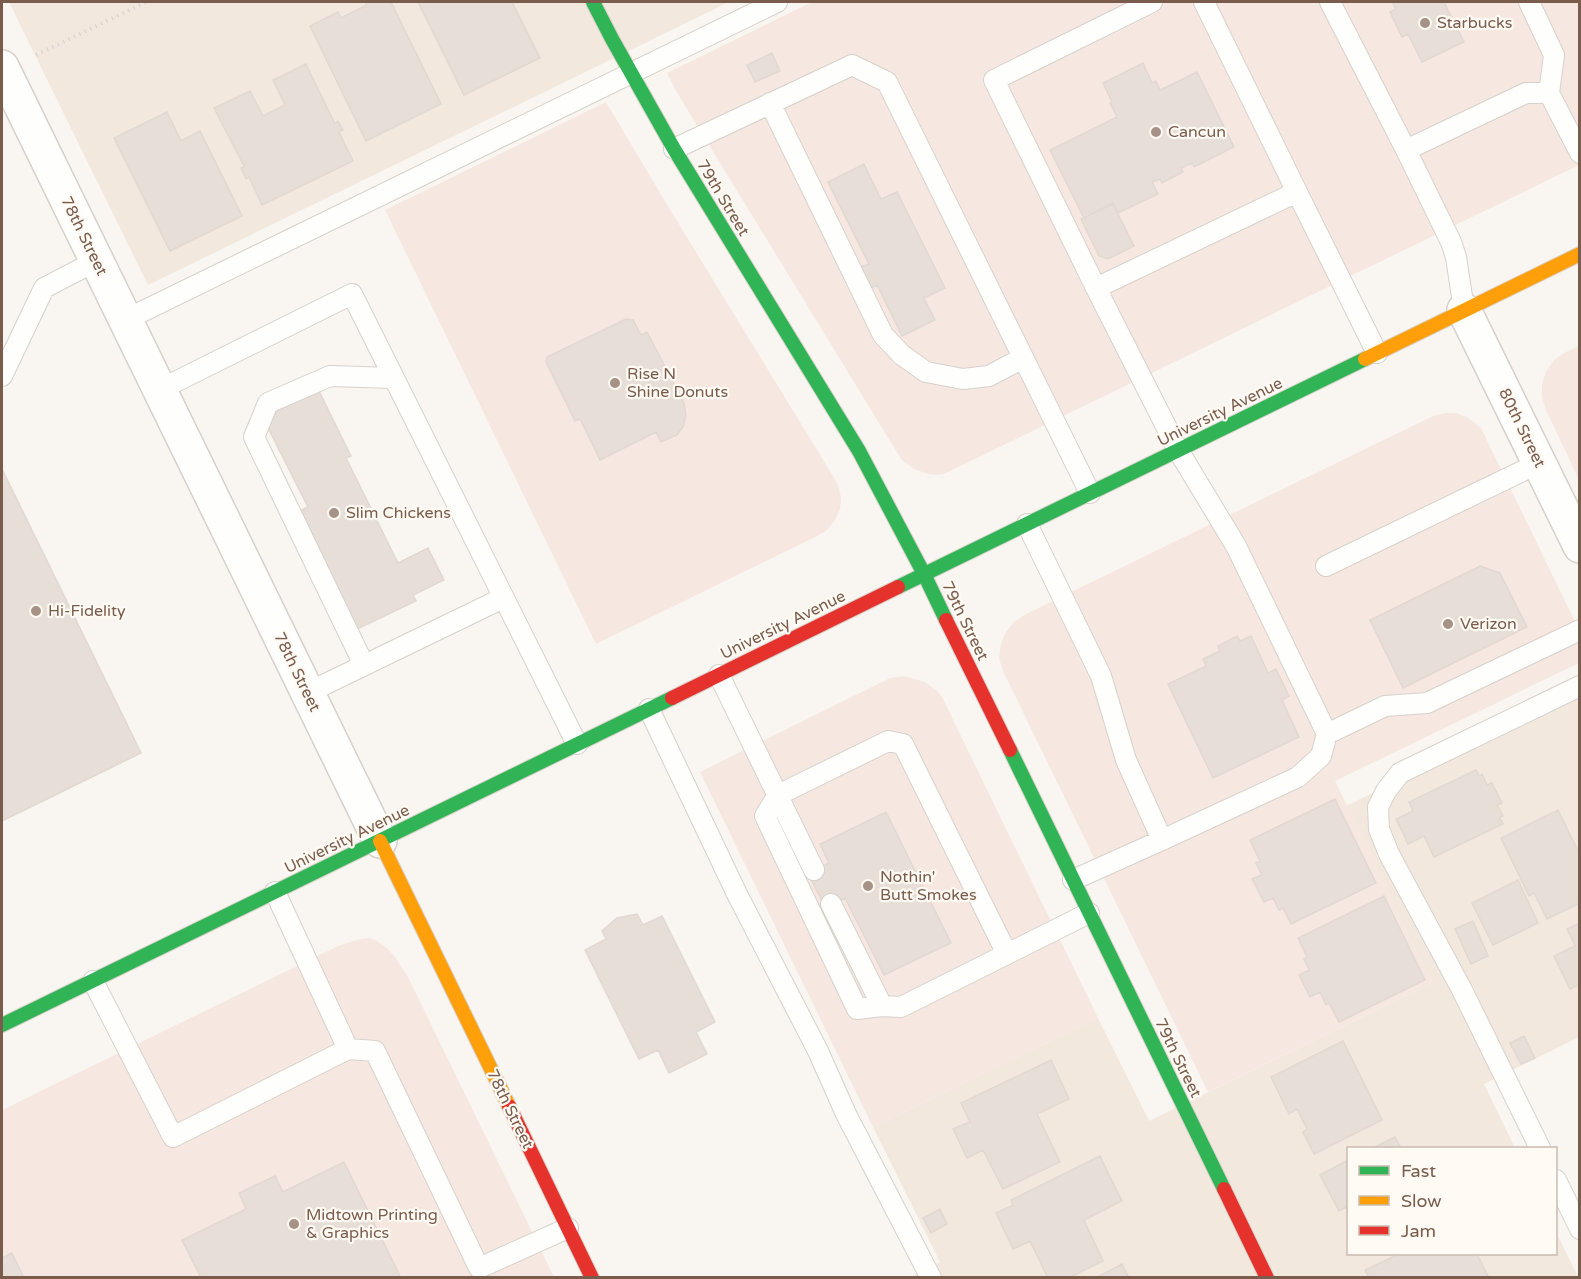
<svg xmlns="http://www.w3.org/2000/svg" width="1581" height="1279" viewBox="0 0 1581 1279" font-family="'Varela Round',sans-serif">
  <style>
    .residential { fill: #f2e8de }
    .commercial { fill: #f6e8e1 }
    .building { fill: #e6ded7; stroke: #e2d8d2; stroke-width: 1.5 }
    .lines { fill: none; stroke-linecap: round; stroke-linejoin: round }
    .lane-casing { stroke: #d7d1cb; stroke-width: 22 }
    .street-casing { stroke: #d7d1cb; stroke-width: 36 }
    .fast-casing { stroke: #d9d2cb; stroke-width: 16 }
    .slow-casing { stroke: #d9d2cb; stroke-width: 16 }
    .jam-casing { stroke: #d9d2cb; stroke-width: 16 }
    .path { stroke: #dcd5d0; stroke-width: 4; stroke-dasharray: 1.5 4.5; stroke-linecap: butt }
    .lane { stroke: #fefefd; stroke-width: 20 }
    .street { stroke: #fefefd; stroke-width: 33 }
    .fast { stroke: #30b455; stroke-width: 14 }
    .slow { stroke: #ff9f0a; stroke-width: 14 }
    .jam { stroke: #e5322d; stroke-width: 14 }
    .poi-dot { fill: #a69286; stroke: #fffaf3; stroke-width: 2 }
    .labels { text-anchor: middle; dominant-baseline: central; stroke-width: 4.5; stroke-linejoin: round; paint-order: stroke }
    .poi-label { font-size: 16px; fill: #7a5c4d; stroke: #fffaf3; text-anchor: start }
    .street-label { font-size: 16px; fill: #7a5c4d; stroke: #fffaf3 }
  </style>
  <rect width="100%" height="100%" fill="#f9f5f0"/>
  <path class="residential" d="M9 2H729L148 285Z
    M1579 692V1037L1484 1084 1515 1148H1348V1254H1556V1232L1578 1277H911L940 1262 873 1127 1098 1018 1149 1121 1432 983 1346 806Z"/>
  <path class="commercial" d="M812 2H1579V165L944 474 936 475 928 474 914 469 902 460 898 454 676 91 667 73Z
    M606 102 666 203 833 476 838 486 841 497 840 509 835 520 827 530 817 536 596 644 385 210Z
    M1579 346V480L1546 410 1542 397V384L1546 372 1554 360 1564 353Z
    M1445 413H1456L1467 417 1481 428 1580 632 1579 663 1335 781 1432 983 1208 1092 1003 671 999 658 1001 644 1006 632 1014 622 1026 614 1433 416Z
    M904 676 925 682 937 691 942 697 1098 1018 873 1127 700 772 890 678Z
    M368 938 377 941 387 948 395 957 407 975 554 1277 2 1278V1110L338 946 356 940Z"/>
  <path class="building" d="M365 2H391L441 104 366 141 310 26 338 12 341 18 367 5Z
    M418 2H512L540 58 464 95Z
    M1392 2H1444L1464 42 1422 62 1408 34 1402 37 1390 12 1396 9Z
    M772 53 780 71 755 82 747 65Z
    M1143 63 1152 83 1156 81 1160 90 1197 72 1234 147 1194 167 1192 163 1181 168 1183 172 1162 183 1160 179 1152 182 1158 194 1118 213 1113 203 1084 218 1050 150 1117 117 1110 103 1112 102 1103 83Z
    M306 64 335 124 338 121 343 130 339 132 353 161 262 205 249 177 246 179 241 168 244 166 214 108 250 91 263 116 285 105 273 80Z
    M167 112 181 141 200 131 242 216 170 251 114 138Z
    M864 164 881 199 897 192 945 288 924 298 935 320 902 336 877 285 871 288 861 267 869 264 828 182Z
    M1113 204 1134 246 1108 259 1099 256 1081 219Z
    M626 319 633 320 641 335 647 332 684 403 686 416 683 427 677 435 661 442 656 432 600 460 580 419 575 421 546 362 547 357Z
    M318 389 351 456 346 458 398 563 428 548 444 580 413 595 416 601 355 630 283 519 308 507 262 416Z
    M2 469 141 753 2 821Z
    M1480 566 1500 573 1527 627 1403 688 1370 620Z
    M1237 636 1240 641 1251 636 1268 673 1276 669 1289 696 1282 700 1299 737 1213 778 1168 684 1206 666 1203 659 1220 651 1218 646Z
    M1476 770 1479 776 1482 774 1487 785 1492 783 1502 803 1497 805 1503 816 1500 818 1503 824 1434 857 1424 836 1408 844 1396 819 1413 811 1409 802Z
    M1335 799 1376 883 1291 924 1283 908 1279 910 1273 898 1264 902 1252 879 1262 875 1256 863 1260 861 1250 840Z
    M1558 810 1580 855V903L1547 919 1534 893 1529 896 1501 838Z
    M886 812 951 943 884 975 845 898 826 908 808 874 829 863 820 844Z
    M1518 880 1538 923 1493 945 1472 903Z
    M1384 896 1425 980 1339 1022 1329 1003 1326 1005 1320 992 1310 997 1299 975 1309 970 1304 959 1307 957 1298 938Z
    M637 914 643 925 662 916 715 1022 696 1032 707 1054 669 1073 658 1050 639 1059 585 950 606 939 602 931 617 918Z
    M1473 921 1488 956 1471 964 1455 929Z
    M1580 923V984L1570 989 1554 956 1575 946 1567 929Z
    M1524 1036 1535 1058 1521 1064 1510 1043Z
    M1343 1041 1382 1120 1314 1154 1303 1132 1307 1129 1297 1109 1289 1114 1271 1077Z
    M1051 1060 1069 1099 1037 1114 1060 1162 1003 1189 983 1150 967 1158 953 1129 970 1122 961 1103Z
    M1395 1137 1401 1148H1373Z
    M1100 1156 1122 1201 1084 1220 1103 1261 1068 1278H1048L1030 1241 1013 1249 996 1213 1013 1205 1011 1200Z
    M1348 1160V1213L1346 1207 1339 1211 1320 1175Z
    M344 1162 401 1278H201L182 1240 246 1209 239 1193 275 1176 283 1192Z
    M940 1209 947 1224 931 1233 923 1218Z
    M12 1253 24 1278H2V1258Z
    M1399 1254H1477L1489 1278H1369L1365 1270Z
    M1122 1264 1129 1278H1096Z"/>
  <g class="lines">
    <g class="lane-casing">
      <path id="lane" d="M1204 2 1297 192
        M1330 2 1406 150 1451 242 1456 257 1464 310
        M1529 2 1554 55 1549 93 1580 153
        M770 103 883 335 902 355 926 372 963 379 989 376 1023 358
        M674 149 852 65 887 82 1090 493
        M1406 150 1526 93H1549
        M1096 288 994 80 1152 2
        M125 320 777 2
        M2 376 44 288 96 261
        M159 390 352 294 577 744
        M1027 524 1101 676 1126 760 1162 840 1298 777 1321 756 1327 734 1236 546 1178 450 1096 288 1297 192 1377 353
        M1326 566 1539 463
        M364 665 254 437 268 403 330 376 394 378
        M719 675 814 870
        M307 693 503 598
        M649 709 737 894 818 1051 846 1114 931 1278
        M1327 734 1385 706 1427 703 1580 630
        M1073 880 1162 840
        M831 904 882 1006
        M1007 954 903 744 888 741 778 795 765 816 857 1009 882 1006 901 1007 1089 913
        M93 981 173 1137 348 1049 275 892
        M348 1049 375 1051 479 1268 568 1228
        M1540 1148 1461 988 1389 854 1379 829 1378 807 1386 791 1400 773 1580 686
        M1556 1180 1580 1229"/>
    </g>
    <g class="street-casing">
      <path id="street" d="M2 67 380 841
        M1464 310 1580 546"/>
    </g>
    <g class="fast-casing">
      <path id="fast" d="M593 2 612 39 674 149 859 451 924 574 946 620
        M898 587 1365 359
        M1010 750 1224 1189
        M2 1025 672 698"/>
    </g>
    <g class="slow-casing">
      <path id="slow" d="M1365 359 1580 254
        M380 841 509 1106"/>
    </g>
    <g class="jam-casing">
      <path id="jam" d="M946 620 1010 750
        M672 698 898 587
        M509 1106 592 1278
        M1224 1189 1267 1278"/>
    </g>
    <path class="path" d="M36 55 146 2"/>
    <use href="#lane" class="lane"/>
    <use href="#street" class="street"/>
    <use href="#fast" class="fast"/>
    <use href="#slow" class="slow"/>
    <use href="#jam" class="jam"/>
  </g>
  <g class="poi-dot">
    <circle cx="1425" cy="23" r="6"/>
    <circle cx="1156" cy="132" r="6"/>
    <circle cx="615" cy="383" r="6"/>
    <circle cx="334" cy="513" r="6"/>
    <circle cx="36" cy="611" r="6"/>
    <circle cx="1448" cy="624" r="6"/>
    <circle cx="868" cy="886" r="6"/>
    <circle cx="294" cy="1224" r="6"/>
  </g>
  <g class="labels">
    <g class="poi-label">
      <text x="1437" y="23">Starbucks</text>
      <text x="1168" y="132">Cancun</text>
      <text x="627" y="374">Rise N<tspan x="627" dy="18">Shine Donuts</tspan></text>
      <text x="346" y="513">Slim Chickens</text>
      <text x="48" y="611">Hi-Fidelity</text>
      <text x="1460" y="624">Verizon</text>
      <text x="880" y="877">Nothin'<tspan x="880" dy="18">Butt Smokes</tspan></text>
      <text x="306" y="1215">Midtown Printing<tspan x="306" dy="18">&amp; Graphics</tspan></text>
    </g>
    <g class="street-label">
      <text transform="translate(723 198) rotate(59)">79th Street</text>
      <text transform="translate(84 236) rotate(64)">78th Street</text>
      <text transform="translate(1220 412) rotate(-26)">University Avenue</text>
      <text transform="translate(1522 428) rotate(64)">80th Street</text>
      <text transform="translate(965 621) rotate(64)">79th Street</text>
      <text transform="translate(783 625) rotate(-26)">University Avenue</text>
      <text transform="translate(297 672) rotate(64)">78th Street</text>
      <text transform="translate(347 839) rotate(-26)">University Avenue</text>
      <text transform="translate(1178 1058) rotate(64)">79th Street</text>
      <text transform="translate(510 1109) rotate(64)">78th Street</text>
    </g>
  </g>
  <rect width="1581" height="1279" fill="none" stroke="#7a5c4d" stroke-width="6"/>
  <rect x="1347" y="1147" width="210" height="108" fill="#fffaf3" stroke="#cabbb1" stroke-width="1.5"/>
  <rect x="1359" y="1166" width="30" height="9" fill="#30b455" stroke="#cabbb1" stroke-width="1.5"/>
  <text x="1401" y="1177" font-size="18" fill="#7a5c4d">Fast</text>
  <rect x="1359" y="1196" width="30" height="9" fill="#ff9f0a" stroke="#cabbb1" stroke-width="1.5"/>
  <text x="1401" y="1207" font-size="18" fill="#7a5c4d">Slow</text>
  <rect x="1359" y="1226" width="30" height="9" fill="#e5322d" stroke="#cabbb1" stroke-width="1.5"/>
  <text x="1401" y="1237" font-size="18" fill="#7a5c4d">Jam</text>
</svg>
